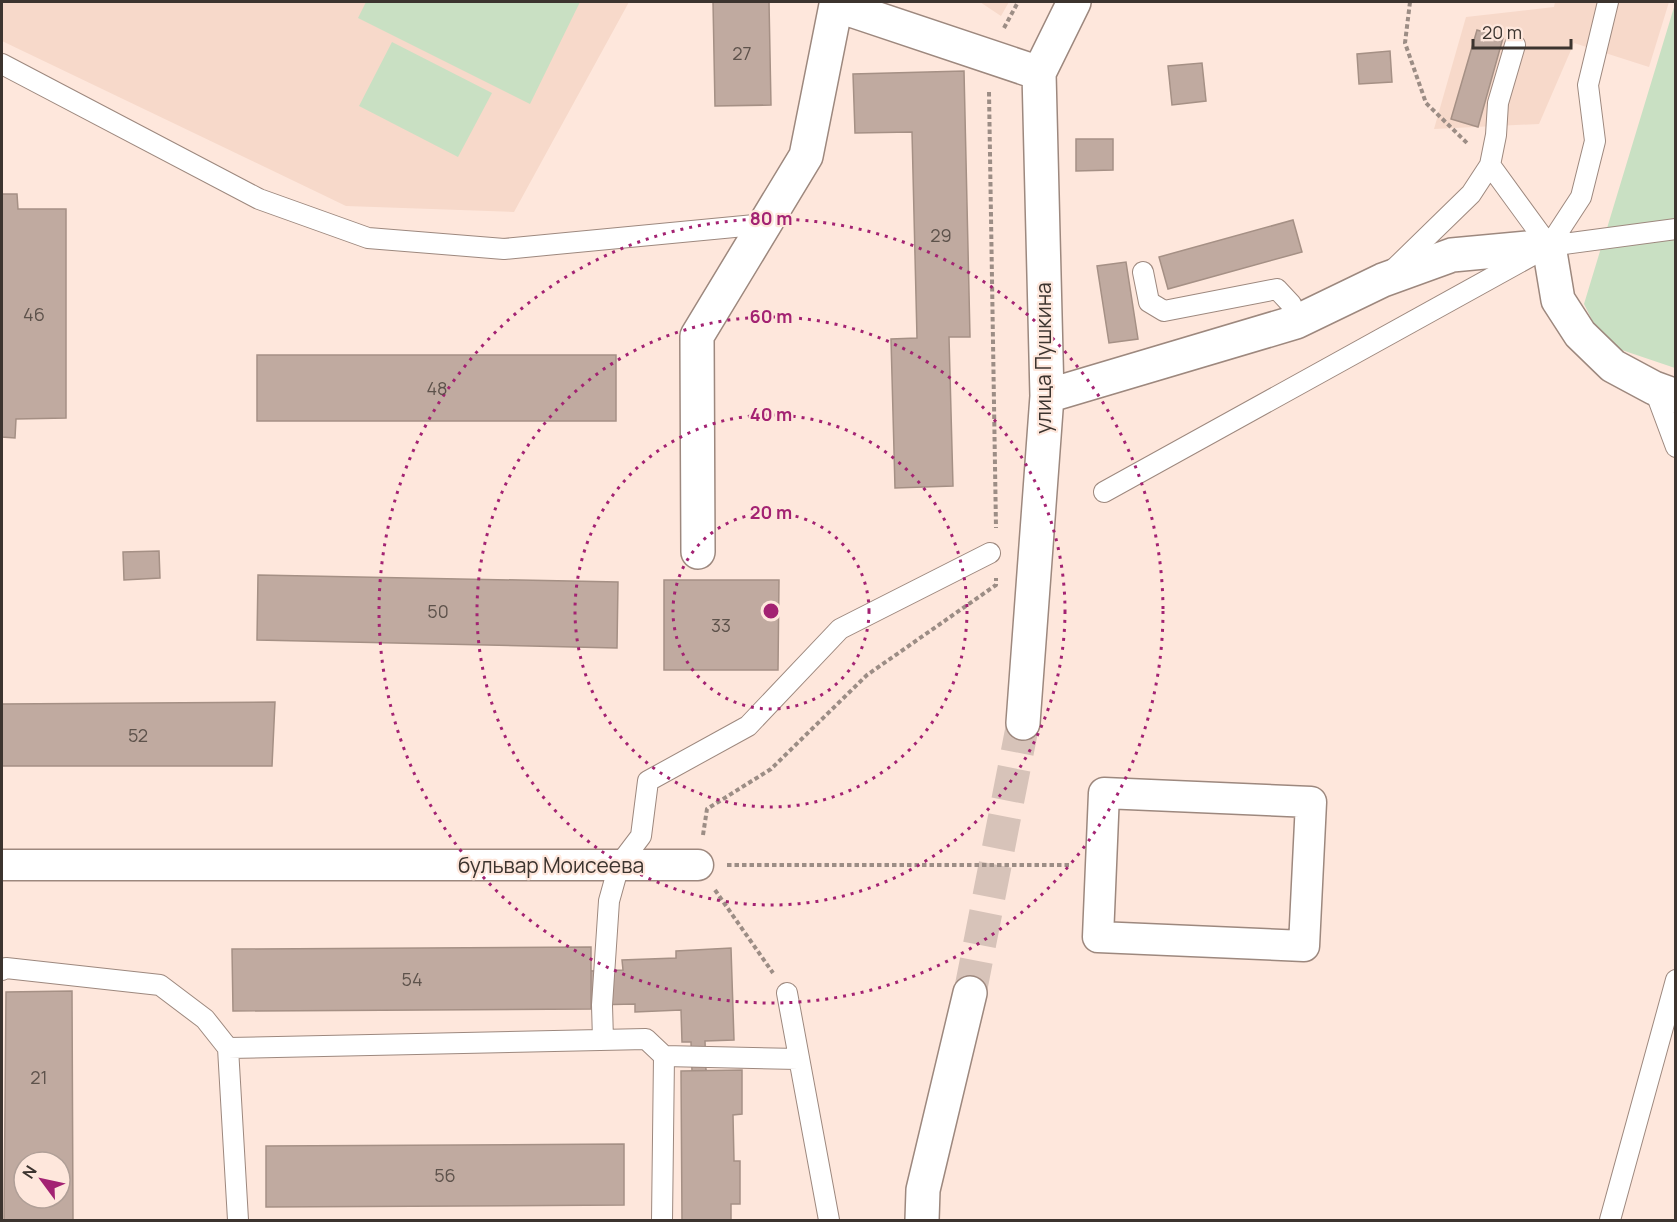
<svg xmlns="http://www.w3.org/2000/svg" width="1677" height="1222" viewBox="0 0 1677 1222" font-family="Manrope,sans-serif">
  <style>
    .built { fill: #f7d9ca }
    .green { fill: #c9e0c3 }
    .building { fill: #c0aaa0; stroke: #a59085; stroke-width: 1.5; fill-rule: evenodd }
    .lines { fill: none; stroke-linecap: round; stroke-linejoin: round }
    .minor-tunnel { stroke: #d7c3b9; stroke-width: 33; stroke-dasharray: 33 16; stroke-linecap: butt }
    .service-casing { stroke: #9d887e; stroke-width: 22 }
    .pedestrian-casing { stroke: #9d887e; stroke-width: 33 }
    .minor-casing { stroke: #9d887e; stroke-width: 36 }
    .path { stroke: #9c8d85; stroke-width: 4; stroke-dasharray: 4.5 3; stroke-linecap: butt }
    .service { stroke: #fff; stroke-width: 20 }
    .pedestrian { stroke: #fff; stroke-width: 30 }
    .minor { stroke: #fff; stroke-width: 33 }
    .ring { fill: none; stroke: #a32272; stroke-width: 3; stroke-dasharray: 3 6 }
    .labels { text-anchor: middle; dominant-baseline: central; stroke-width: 4.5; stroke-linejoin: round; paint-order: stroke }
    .number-label { font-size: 18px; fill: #5d524b }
    .street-label { font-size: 21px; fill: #3c342f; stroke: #fee7dc }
    .centre { fill: #a32272; stroke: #fee7dc; stroke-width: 3 }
    .ring-label { font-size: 18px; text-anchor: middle; font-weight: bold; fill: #a32272; stroke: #fee7dc; stroke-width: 4.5; stroke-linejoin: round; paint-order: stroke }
  </style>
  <rect width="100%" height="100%" fill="#fee7dc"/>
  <path class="built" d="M2 2H629L514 212 346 206 2 41Z
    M980 2H1009L1001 16Z
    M1555 2H1669L1649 67 1574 43 1539 124 1434 129 1466 17 1554 7Z"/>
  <path class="green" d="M366 2H580L530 104 358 18Z
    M1675 4V368L1604 344 1584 304Z
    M392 42 492 93 458 157 359 106Z"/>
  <path class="building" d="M713 2H769L771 105 715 106Z
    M1477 30 1503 38 1478 127 1451 119Z
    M1390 51 1392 82 1359 84 1357 54Z
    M1202 63 1206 101 1172 105 1168 66Z
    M964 71 970 337H949L953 486 895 488 891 339 917 338 912 132 855 133 853 74Z
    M1076 139H1113V170L1076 171Z
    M2 194H17L18 209H66V418L16 419 15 438 2 437Z
    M1293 220 1302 252 1168 289 1159 257Z
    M1126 262 1138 339 1109 343 1097 266Z
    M257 355H616V421H257Z
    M159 551 160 578 124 580 123 552Z
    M258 575 618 582 617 648 257 640Z
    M664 580H779L778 670H664Z
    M275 702 272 766H2V704Z
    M591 947V1009L233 1011 232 949Z
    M731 948 734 1040 705 1041 706 1071H692L691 1042H682L681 1010 635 1012V1004L591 1005V971L623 970 622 960 676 958V951Z
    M72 991 73 1220H4L6 992ZM24 1162H60V1198H24Z
    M742 1070V1114L733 1115 734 1161H740V1204H731V1220H682L681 1071Z
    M624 1144V1205L266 1207V1146Z"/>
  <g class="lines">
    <path class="minor-tunnel" d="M970 993 1023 723"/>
    <g class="service-casing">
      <path id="service" d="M2 64 259 199 368 238 504 249 765 224
        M1490 165 1549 246
        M1549 246 1581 197 1595 141 1588 85 1608 2
        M1393 270 1471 194 1490 165 1496 135 1498 103 1515 45
        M1143 272 1149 302 1164 311 1277 289 1291 304 1296 322
        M1654 388 1676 447
        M1104 492 1549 246 1676 229
        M2 970 6 968 160 985 205 1019 228 1048 238 1220
        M787 993 829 1220
        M603 1040 602 1005 609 901 619 865 641 836 648 781 748 726 840 629 990 553
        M228 1048 646 1039 664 1056 798 1059
        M662 1220 664 1056
        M1610 1220 1676 980"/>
    </g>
    <g class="pedestrian-casing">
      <path id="pedestrian" d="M1104 793 1311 802 1304 946 1098 937Z
        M2 865H698"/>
    </g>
    <g class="minor-casing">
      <path id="minor" d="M1047 396 1296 322 1383 280 1452 255 1549 246 1558 300 1580 334 1613 366 1654 388 1676 396
        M698 552 697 336 806 156 836 5 1039 73
        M1023 723 1047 396 1039 73 1074 2
        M922 1220 923 1190 970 993"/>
    </g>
    <path class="path" d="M1410 2 1405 43 1426 103 1468 144
      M1004 28 1018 2
      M989 92 996 528
      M703 835 707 809 771 769 867 675 996 585V578
      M727 865H1071
      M715 890 773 973"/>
    <use href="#service" class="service"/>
    <use href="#pedestrian" class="pedestrian"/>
    <use href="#minor" class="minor"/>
  </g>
  <g class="ring">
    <circle cx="771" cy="611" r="98"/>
    <circle cx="771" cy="611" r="196"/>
    <circle cx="771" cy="611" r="294"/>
    <circle cx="771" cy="611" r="392"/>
  </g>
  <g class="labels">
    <g class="number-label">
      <text x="742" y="53">27</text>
      <text x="941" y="235">29</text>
      <text x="34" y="314">46</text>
      <text x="437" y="388">48</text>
      <text x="438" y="611">50</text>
      <text x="721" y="625">33</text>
      <text x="138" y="735">52</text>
      <text x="412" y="979">54</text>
      <text x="39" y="1077">21</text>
      <text x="445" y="1175">56</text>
    </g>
    <g class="street-label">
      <text transform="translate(1043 358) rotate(-90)">улица Пушкина</text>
      <text x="551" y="865">бульвар Моисеева</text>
    </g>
  </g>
  <circle cx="771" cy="611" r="9" class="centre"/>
  <g class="ring-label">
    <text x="771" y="225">80 m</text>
    <text x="771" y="323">60 m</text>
    <text x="771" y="421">40 m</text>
    <text x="771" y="519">20 m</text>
  </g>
  <rect width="1677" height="1222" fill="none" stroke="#3c342f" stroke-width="6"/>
  <g transform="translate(42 1180) rotate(303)"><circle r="28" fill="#fee7dc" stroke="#b09f97" stroke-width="1.5"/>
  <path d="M0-4.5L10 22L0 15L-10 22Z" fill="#a32272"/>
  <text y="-9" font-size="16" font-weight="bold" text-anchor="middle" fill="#3c342f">N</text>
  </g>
  <path d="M1473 39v9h98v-9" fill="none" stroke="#3c342f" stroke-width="3"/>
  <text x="1482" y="39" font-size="18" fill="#3c342f" stroke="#fee7dc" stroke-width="4.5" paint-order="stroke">20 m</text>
</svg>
